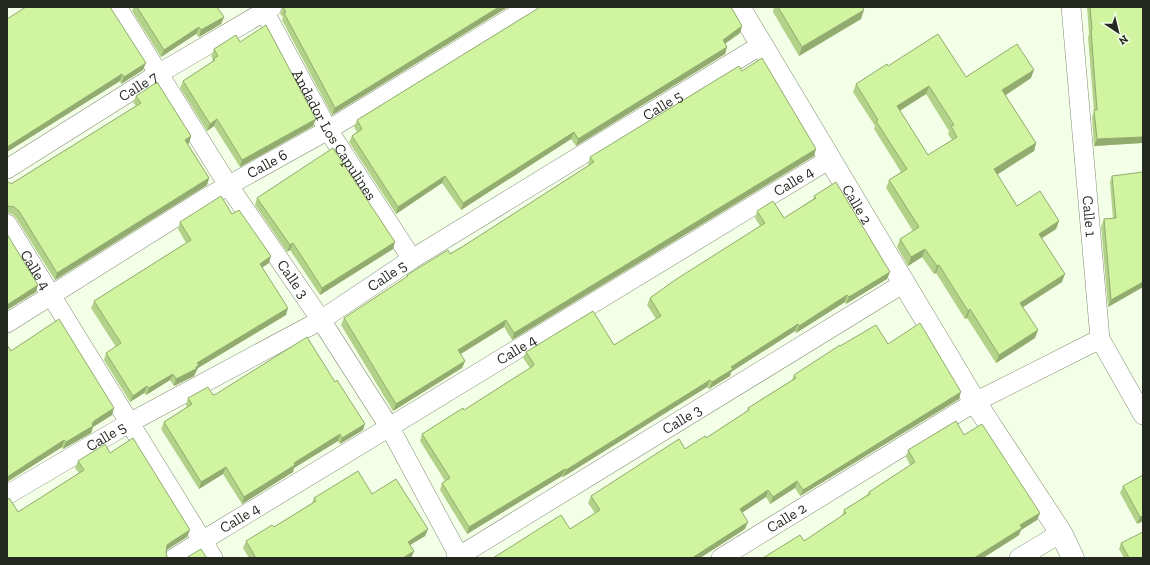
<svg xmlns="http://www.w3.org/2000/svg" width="1150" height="565" viewBox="0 0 1150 565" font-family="'Zilla Slab',serif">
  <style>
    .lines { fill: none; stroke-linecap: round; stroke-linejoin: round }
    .minor-casing { stroke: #838c77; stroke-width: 20 }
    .tertiary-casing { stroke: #838c77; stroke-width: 23 }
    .minor { stroke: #fff; stroke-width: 19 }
    .tertiary { stroke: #fff; stroke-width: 22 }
    .wall { fill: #b3d289; fill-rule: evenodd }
    .shaded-wall { fill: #92ab6f }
    .building { fill: #d0f49f; stroke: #92ab6f; fill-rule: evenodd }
    .labels { text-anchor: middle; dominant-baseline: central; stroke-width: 3.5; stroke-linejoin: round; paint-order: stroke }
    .street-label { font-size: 15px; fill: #242820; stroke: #f4ffe7 }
  </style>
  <rect width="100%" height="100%" fill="#f4ffe7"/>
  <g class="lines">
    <g class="minor-casing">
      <g id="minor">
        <path id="s1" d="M117 7 228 185 321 320 390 428 460 558"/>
        <path id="s2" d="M262 7 328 130 412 259"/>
        <path id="s3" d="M1071 7 1100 339 1143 415"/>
        <path id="s4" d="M7 169 158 74 272 7"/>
        <path id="s5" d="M7 224 213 558"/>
        <path id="s6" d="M7 323 206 198 328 130 529 7"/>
        <path id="s7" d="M7 495 129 423 321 320 412 259 761 45"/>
        <path id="s8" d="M174 558 830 159"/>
        <path id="s9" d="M456 558 904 283"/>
        <path id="s10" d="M721 558 975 402 1100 339"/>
        <path d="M1019 558 1061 533"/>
      </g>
    </g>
    <g class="tertiary-casing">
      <g id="tertiary">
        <path id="s11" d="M739 7 975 402 1061 533 1073 558"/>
      </g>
    </g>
    <use href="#minor" class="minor"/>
    <use href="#tertiary" class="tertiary"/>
  </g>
  <path class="wall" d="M134 7H217L224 17 221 24 199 37 196 34 161 57 132 11Z
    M283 7H508L332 115 282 20 283 17 280 14Z
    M774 7H862L861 19 799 56 773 12Z
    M1087 7H1143V147L1142 143 1094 146 1092 117 1094 111 1088 37 1089 34Z
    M537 9 742 26 740 33 725 44 727 47 725 54 576 146 571 139 461 210 442 183 396 214 349 142 352 136 357 132 354 127 357 120Z
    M7 19 143 70 121 84 120 81 7 152Z
    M240 42 316 119 313 126 240 167 214 126 207 131 180 88 183 81 212 62 213 59 211 56 214 49Z
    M888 66 966 77 1031 78 1005 95 1036 143 1034 151 997 174 1017 206 1059 221 1056 229 1042 238 1062 282 1023 307 1035 338 996 363 967 318 965 319 936 273 934 274 922 257 908 266 897 247 900 239 913 231 886 188 889 180 901 172 874 129 875 126 853 92 856 84ZM926 94 949 131 948 134 952 140 928 155 900 111Z
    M742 71 814 156 512 340 504 327 460 354 465 361 462 368 393 411 341 325 344 318 406 278 407 275 462 247 589 165 588 164 590 157Z
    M136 96 191 136 189 143 188 144 209 178 207 185 55 280 16 218 12 214 7 213V183L11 184 136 106 133 102Z
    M1112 176 1143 287 1108 307 1101 226 1104 219H1113L1110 182Z
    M814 196 890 272 887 279 846 304 845 302 796 333 795 331 731 372 730 376 709 389 707 387 563 477 562 476 467 534 440 490 442 483 445 481 420 441 422 434 464 410 530 368 523 358 526 352 614 345 656 319 647 305 650 298 760 226 755 218 757 211 784 218 813 199Z
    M257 198 393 249 320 295 290 250 287 252 255 205Z
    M232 214 269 263 262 267 286 315 198 368 194 376 174 386 170 380 146 395 144 393 130 402 104 360 106 353 116 347 91 308 94 301 186 243 178 229 180 222Z
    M888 344 959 399 800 496 795 488 770 504 766 497 742 513 745 529 700 558H493L570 529 595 513 588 503 591 496 685 449 706 438 747 411 748 408 792 380 794 375 840 346Z
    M7 345 11 351 112 415 93 427 91 433 63 449 62 447 7 482Z
    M213 395 363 430 340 444 338 441 294 468 293 472 242 504 223 474 199 489 161 429 164 422 187 407 186 405 188 398Z
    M964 435 1040 513 1037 520 1021 530 1019 535 991 553 804 541 842 516 844 510 867 495 869 492 910 465 906 457 908 450Z
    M110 453 187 537 168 549 166 551 167 557 18 512 79 473 75 468 78 461Z
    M1123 486 1143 521 1137 524 1120 493Z
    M372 494 428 529 425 536 410 545 414 551 411 558H249L243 548 246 541 274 527 312 503 314 498Z
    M1121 543 1143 558H1124L1119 549Z"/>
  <path class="shaded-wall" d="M499 7H508L332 115 335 108Z
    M864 10 861 19 799 56 802 47Z
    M224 17 221 24 199 37 201 30Z
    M742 26 740 33 720 47 723 40Z
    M199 27 196 34 161 57 164 50Z
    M727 47 725 54 576 146 578 139Z
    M146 63 143 70 121 84 124 77Z
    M1034 70 1031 78 1000 99 1002 90Z
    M122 74 120 81 7 152V147Z
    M929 86 926 94 894 114 897 106Z
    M217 119 214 126 207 131 210 124Z
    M316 119 313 126 240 167 242 160Z
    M574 132 571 139 461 210 463 203Z
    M191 136 189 143 183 147 185 140Z
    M1143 137 1142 143 1094 146 1097 139Z
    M1036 143 1034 151 992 178 994 169Z
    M816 149 814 156 512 340 514 333Z
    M445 176 442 183 396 214 398 207Z
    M209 178 207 185 55 280 57 273Z
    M1059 221 1056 229 1036 242 1039 234Z
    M395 242 393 249 320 295 322 288Z
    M293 243 290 250 287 252 290 245Z
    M925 249 922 257 908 266 911 257Z
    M271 256 269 263 257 271 260 264Z
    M939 265 936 273 934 274 937 266Z
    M890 272 887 279 846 304 849 297Z
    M1065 274 1062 282 1017 311 1020 303Z
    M1143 282V287L1108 307 1111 300Z
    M38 285 36 292 7 310V305Z
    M847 295 845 302 796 333 799 326Z
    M288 308 286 315 198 368 194 376 174 386 176 379 197 363Z
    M970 309 967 318 965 319 968 311Z
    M506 320 504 327 456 357 458 350Z
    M798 324 795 331 731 372 730 376 709 389 712 382 731 367Z
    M1038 330 1035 338 996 363 999 355Z
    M465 361 462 368 393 411 396 404Z
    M173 374 170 380 146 395 149 388Z
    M710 380 707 387 563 477 566 470Z
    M147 386 144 393 130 402 133 396Z
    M961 392 959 399 800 496 803 490Z
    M114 408 112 415 93 427 91 433 63 449 66 442 92 424 94 421Z
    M365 424 363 430 340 444 342 438Z
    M340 434 338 441 294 468 293 472 242 504 244 497 294 463Z
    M64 440 62 447 7 482V477Z
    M226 467 223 474 199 489 201 482Z
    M565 469 562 476 467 534 469 527Z
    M797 481 795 488 770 504 773 497Z
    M768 490 766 497 737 516 740 509Z
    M1040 513 1037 520 1021 530 1019 535 983 558H974L1020 525Z
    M1143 516V521L1137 524 1140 517Z
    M748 522 745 529 700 558H692Z
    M428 529 425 536 405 548 408 542Z
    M190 530 187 537 168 549 165 552 167 545 171 542Z
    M414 551 411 558H403Z"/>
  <path class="building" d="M26 7H110L146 63 124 77 122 74 7 147V19Z
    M137 7H217L224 17 201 30 199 27 164 50Z
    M283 7H499L335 108 284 13 286 12Z
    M540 7H731L742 26 723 40 727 47 578 139 574 132 463 203 445 176 398 207 352 136 362 129 357 120 537 9Z
    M778 7H862L864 10 802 47Z
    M1090 7H1143V137L1097 139 1094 110H1097L1091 30H1092Z
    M266 25 316 119 242 160 217 119 210 124 183 81 215 60 213 59 218 56 214 49 236 35 240 42Z
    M938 34 966 77 1017 44 1034 70 1002 90 1036 143 994 169 1017 206 1040 191 1059 221 1039 234 1065 274 1020 303 1038 330 999 355 970 309 968 311 939 265 937 266 925 249 911 257 900 239 919 227 889 180 907 169 876 121 878 120 856 84 887 64 888 66ZM929 86 954 125 951 126 957 137 928 155 897 106Z
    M762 58 816 149 514 333 506 320 458 350 465 361 396 404 344 318 408 276 407 275 448 250 450 254 462 247 594 162 590 157 739 66 742 71Z
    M157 82 191 136 185 140 209 178 57 273 19 211 14 207 9 206 7 207V183L9 182 11 184 141 103 136 96Z
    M333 148 395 242 322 288 293 243 290 245 257 198Z
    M1143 172V282L1111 300 1104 219 1116 218 1112 176Z
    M836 182 890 272 849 297 847 295 799 326 798 324 731 367 733 369 712 382 710 380 566 470 565 469 469 527 442 483 450 478 422 434 463 408 464 410 533 366 534 364 526 352 593 311 614 345 661 316 650 298 675 280 765 223 757 211 773 201 784 218 816 198 814 196Z
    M221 196 232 214 239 210 271 256 260 264 288 308 197 363 199 365 196 367V369L176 379 173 374 149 388 147 386 133 396 106 353 121 343 94 301 191 240 180 222Z
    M7 234 38 285 7 305Z
    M59 319 114 408 94 421 92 424 93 426 66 442 64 440 7 477V345L11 351Z
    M920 323 961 392 803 490 797 481 773 497 768 490 740 509 748 522 692 558H493L561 515 570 529 600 510 591 496 679 439 685 449 705 436 706 438 749 410 748 408 796 378 794 375 840 345V346L876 325 888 344Z
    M307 337 335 382 337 380 365 424 342 438 340 434 294 463 295 465 244 497 226 467 201 482 164 422 192 404 188 398 208 387 213 395 216 394Z
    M956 421 964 435 982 424 1040 513 1020 525 1022 528 974 558H763L800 535 804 541 846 513 844 510 870 494 869 492 915 462 908 450Z
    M133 438 190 530 171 542 167 545 166 552 167 557 168 558H7V498L10 499 18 512 84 470 78 461 105 444 110 453Z
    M358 471 372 494 396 479 428 529 408 542 414 551 403 558H256L246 541 272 525 274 527 316 501 314 498Z
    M1143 475V516L1140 517 1123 486Z
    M1143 532V558H1129L1121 543Z
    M201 549 206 557 208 558H186Z"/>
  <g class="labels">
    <g class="street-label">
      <text stroke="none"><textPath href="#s4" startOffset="155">Calle 7</textPath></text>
      <text stroke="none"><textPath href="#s7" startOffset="763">Calle 5</textPath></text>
      <text stroke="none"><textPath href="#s2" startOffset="147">Andador Los Capulines</textPath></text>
      <text stroke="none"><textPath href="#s6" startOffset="305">Calle 6</textPath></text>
      <text stroke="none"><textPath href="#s8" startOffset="725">Calle 4</textPath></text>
      <text stroke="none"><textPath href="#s11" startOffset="230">Calle 2</textPath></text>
      <text stroke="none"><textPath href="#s3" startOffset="210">Calle 1</textPath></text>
      <text stroke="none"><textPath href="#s5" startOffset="54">Calle 4</textPath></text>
      <text stroke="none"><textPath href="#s7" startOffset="439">Calle 5</textPath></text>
      <text stroke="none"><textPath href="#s1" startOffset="324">Calle 3</textPath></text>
      <text stroke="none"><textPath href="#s8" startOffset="401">Calle 4</textPath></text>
      <text stroke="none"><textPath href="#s9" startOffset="265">Calle 3</textPath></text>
      <text stroke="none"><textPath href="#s7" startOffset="115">Calle 5</textPath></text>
      <text stroke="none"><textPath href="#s8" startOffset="77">Calle 4</textPath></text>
      <text stroke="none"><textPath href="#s10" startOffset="77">Calle 2</textPath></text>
    </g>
  </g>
  <rect width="1150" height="565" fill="none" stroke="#242820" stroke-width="16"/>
  <g transform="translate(1118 32) rotate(145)" stroke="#f4ffe7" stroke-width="3" paint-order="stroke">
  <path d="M0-3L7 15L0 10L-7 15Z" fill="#242820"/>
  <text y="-6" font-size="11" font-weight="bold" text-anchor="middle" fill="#242820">N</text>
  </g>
</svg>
